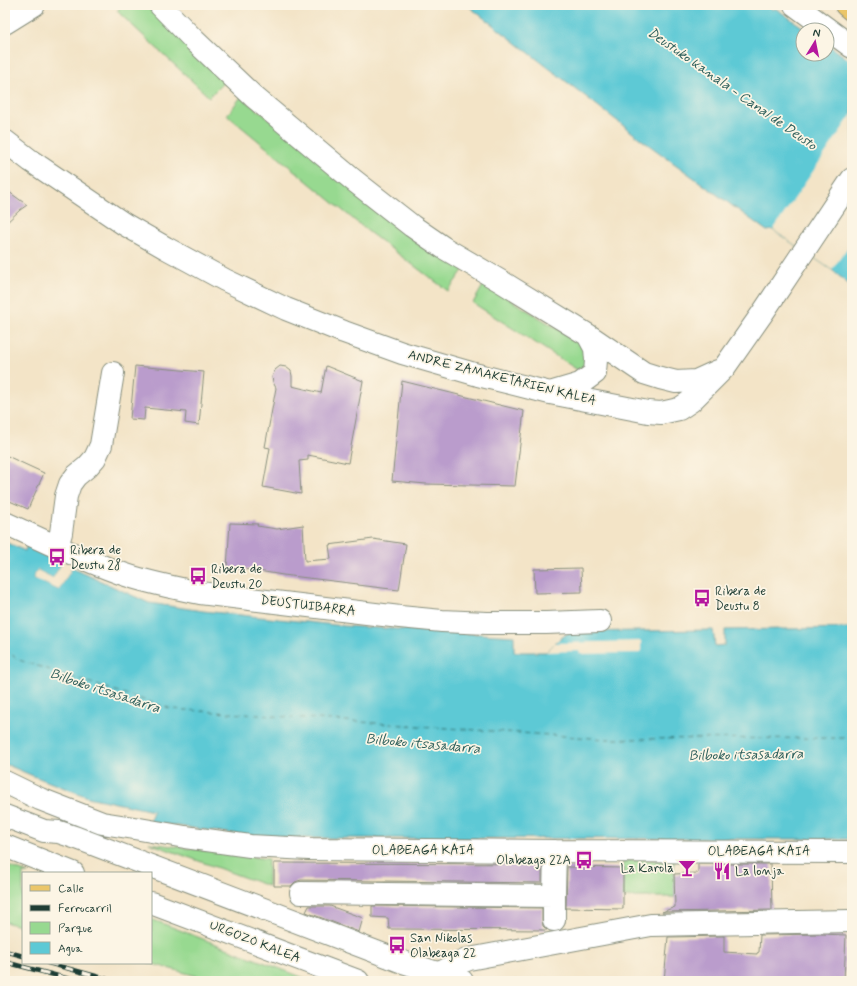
<svg xmlns="http://www.w3.org/2000/svg" width="857" height="986" viewBox="0 0 857 986" font-family="Mynerve,sans-serif">
  <style>
    .green { fill: #97d990; stroke: #5b8b62 }
    .water { fill: #5dc9d5; stroke: #3e8384 }
    .pier { fill: #f3e4c7 }
    .lines { fill: none; stroke-linecap: round; stroke-linejoin: round }
    .ferry { stroke: #2e605c; stroke-width: 1; stroke-dasharray: 5 4; stroke-linecap: butt }
    .building { fill: #ba9ccc }
    .minor-casing { stroke: #89907e; stroke-width: 24 }
    .major-casing { stroke: #89907e; stroke-width: 24 }
    .minor { stroke: #fff; stroke-width: 22 }
    .major { stroke: #ebc669; stroke-width: 22 }
    .rail-casing { stroke: #1f3d34; stroke-width: 4.5 }
    .rail { stroke: #fcf5e5; stroke-width: 3; stroke-dasharray: 9; stroke-linecap: butt }
    .labels { text-anchor: middle; dominant-baseline: central; stroke-width: 3.5; stroke-linejoin: round; paint-order: stroke }
    .street-label { font-size: 13px; fill: #1f3d34; stroke: #fcf5e5 }
    .poi-label { font-size: 13px; fill: #1f3d34; stroke: #fcf5e5; text-anchor: start }
    .water-label { font-size: 14px; font-style: italic; fill: #2e605c; stroke: #fcf5e5 }
  </style>
  <rect width="100%" height="100%" fill="#fcf5e5"/>
  <filter id="ink" filterUnits="userSpaceOnUse"><feTurbulence type="fractalNoise" baseFrequency=".025" numOctaves="2"/><feDisplacementMap in="SourceGraphic" scale="8" xChannelSelector="R" yChannelSelector="G"/><feConvolveMatrix kernelMatrix="1 2 1 2 8 2 1 2 1" color-interpolation-filters="sRGB"/></filter>
  <filter id="wash" filterUnits="userSpaceOnUse"><feTurbulence type="fractalNoise" baseFrequency=".012" numOctaves="4" result="noise"/><feDisplacementMap in="SourceGraphic" scale="16" xChannelSelector="R" yChannelSelector="G"/><feGaussianBlur stdDeviation="0.9" result="paint"/><feColorMatrix in="noise" values="0 0 0 0 0 0 0 0 0 0 0 0 0 0 0 0 0 1.4 0 .05"/><feComposite in="paint" operator="in"/></filter>
  <g filter="url(#wash)">
    <rect width="100%" height="100%" fill="#f3e4c7"/>
    <path class="green" d="M122 5H148L224 82 209 97 117 11Z
      M241 97 464 269 448 291 370 233 227 115Z
      M484 284 581 343 591 353 584 374 473 303Z
      M149 843 268 859V886Z
      M623 860H674L675 897H623Z
      M5 865 28 873H23V927L5 922Z
      M151 919 312 981H215L149 963H151Z"/>
    <path class="water" d="M467 5H767L773 10 775 8 807 30H803V54H827V44L852 62V287L832 270 773 230 767 231 642 140Z
      M5 542 25 551 27 545 62 563 53 578 37 570 33 578 59 590 72 568 149 603 203 611 344 626 514 636V652H546L555 643 569 632 713 630 715 646 725 645V630L852 628V839L288 838 234 834 150 822 153 811 88 797 31 775 5 764Z"/>
    <path class="pier" d="M852 114V241L832 270 773 230Z
      M62 563 64 564 54 580 38 573 36 577 58 588 70 567 72 568 59 590 33 578 37 570 53 578Z
      M641 641V653L580 654 579 651 546 652 555 643Z"/>
    <g class="lines">
      <path class="ferry" d="M5 650 19 660 172 709 607 739 852 738"/>
    </g>
    <g id="blocks">
      <path class="building" d="M5 189 27 205 20 210 5 224Z
        M135 366 204 372 199 425 185 423 186 412 145 408 144 420 130 419Z
        M280 366 286 367 291 371 292 376V386L321 393 326 366 363 381 348 463 308 455V460L299 461 301 494 263 487 270 448 265 447 276 388 273 382 272 377 275 370Z
        M402 381 524 411 515 486 426 484 392 481Z
        M5 455 44 473 28 509 5 499Z
        M230 523 258 524 257 526 277 529 303 525 305 561 331 559 329 545 373 539 406 544 399 590 358 585V584L283 575 252 570 227 568Z
        M581 568 582 592 535 593 534 569Z
        M274 863 542 864V883L301 880 295 882 291 886H274Z
        M698 864H771L772 910 662 912 675 907 674 874 698 873Z
        M567 867 623 868V909L566 908Z
        M309 906H330L363 918 359 932 306 912Z
        M372 906 542 908V920L543 926 547 930 389 929 388 918 372 917Z
        M821 934 846 935 844 981H664L668 937 724 936V952L757 954V953L759 952 760 935Z"/>
    </g>
  </g>
  <g filter="url(#ink)">
    <use href="#blocks" fill-opacity="0" stroke="#89907e" stroke-width="1"/>
    <g class="lines">
      <g class="minor-casing">
        <path id="minor" d="M160 5 195 41 254 97 352 179 412 226 444 248 502 282 588 335 644 373 660 378 676 382 696 381 718 371
          M795 5 852 47
          M5 23 34 5
          M5 141 31 161 124 224 166 248 225 280 286 309 344 332 402 353 478 375 550 393 648 412 661 413 679 409 691 401 724 368 764 311 852 179
          M553 392 580 384 595 373 596 360 595 348 588 335
          M5 523C45 541 84 561 126 575 150 583 175 588 200 593L400 617 442 621 487 623H546L600 621
          M57 547 61 533 66 496 70 484 76 476 87 467 95 458 101 445 113 373
          M5 782 40 799 102 823 134 828 185 837 250 846 309 849 555 851 852 852
          M5 816 44 831 59 832 77 838 400 961 462 981
          M5 846 73 873
          M301 893 554 896 555 851
          M151 903 358 981
          M554 920V896
          M438 974 457 964 469 959 651 925 850 921"/>
      </g>
      <g class="major-casing">
        <path id="major" d="M846 5 852 10"/>
      </g>
      <use href="#minor" class="minor"/>
      <use href="#major" class="major"/>
      <g class="rail-casing">
        <path id="rail" d="M5 951 23 956
          M5 962 77 981
          M48 963 114 981"/>
      </g>
      <use href="#rail" class="rail"/>
    </g>
  </g>
  <defs>
    <g id="bus-bare" transform="scale(1.38)"><path d="M-5-6H5V4H4V6H2V4H-2V6H-4V4H-5ZM-3.5-4V0h7V-4ZM-3.5 1.2v1.5H-2V1.2ZM2 1.2v1.5H3.5V1.2Z" fill="#b5179e" stroke="#fcf5e5" stroke-width="2.5" paint-order="stroke"/></g>
    <g id="bar-bare" transform="scale(1.38)"><path d="M-6-5H6L.8 .8V4.5H3.5V6h-7V4.5H-.8V.8Z" fill="#b5179e" stroke="#fcf5e5" stroke-width="2.5" paint-order="stroke"/></g>
    <g id="restaurant-bare" transform="scale(1.38)"><path d="M-5-6h1v4h1v-4h1v4h1v-4h1v5L-1.5 .5V6h-2V.5L-5-1ZM5-6V6H3V1.5H1.5Q1.5-4 5-6Z" fill="#b5179e" stroke="#fcf5e5" stroke-width="2.5" paint-order="stroke"/></g>
  </defs>
  <g fill-rule="evenodd">
    <use href="#bus-bare" x="57" y="557"/>
    <use href="#bus-bare" x="198" y="576"/>
    <use href="#bus-bare" x="702" y="598"/>
    <use href="#bus-bare" x="584" y="860"/>
    <use href="#bar-bare" x="687" y="868"/>
    <use href="#restaurant-bare" x="722" y="871"/>
    <use href="#bus-bare" x="397" y="945"/>
  </g>
  <g class="labels">
    <g class="street-label">
      <text transform="translate(502 378) rotate(14)">ANDRE ZAMAKETARIEN KALEA</text>
      <text transform="translate(308 606) rotate(7)">DEUSTUIBARRA</text>
      <text x="423" y="850">OLABEAGA KAIA</text>
      <text x="759" y="851">OLABEAGA KAIA</text>
      <text transform="translate(255 942) rotate(21)">URGOZO KALEA</text>
    </g>
    <g class="poi-label">
      <text x="70" y="550">Ribera de<tspan x="70" dy="15">Deustu 28</tspan></text>
      <text x="211" y="569">Ribera de<tspan x="211" dy="15">Deustu 20</tspan></text>
      <text x="715" y="591">Ribera de<tspan x="715" dy="15">Deustu 8</tspan></text>
      <text x="571" y="860" text-anchor="end">Olabeaga 22A</text>
      <text x="674" y="868" text-anchor="end">La Karola</text>
      <text x="735" y="871">La lonja</text>
      <text x="410" y="938">San Nikolas<tspan x="410" dy="15">Olabeaga 22</tspan></text>
    </g>
    <g class="water-label">
      <text transform="translate(732 89) rotate(35)">Deustuko kanala - Canal de Deusto</text>
      <text transform="translate(105 691) rotate(18)">Bilboko itsasadarra</text>
      <text transform="translate(423 744) rotate(5)">Bilboko itsasadarra</text>
      <text transform="translate(746 755) rotate(-1)">Bilboko itsasadarra</text>
    </g>
  </g>
  <rect width="857" height="986" fill="none" stroke="#fcf5e5" stroke-width="20"/>
  <rect x="22" y="872" width="130" height="92" fill="#fcf5e5" stroke="#a4ab9e"/>
  <rect x="30" y="885" width="20" height="6" fill="#ebc669" stroke="#a4ab9e"/>
  <text x="58" y="892" font-size="12" fill="#1f3d34">Calle</text>
  <rect x="30" y="905" width="20" height="6" fill="#1f3d34" stroke="#a4ab9e"/>
  <text x="58" y="912" font-size="12" fill="#1f3d34">Ferrocarril</text>
  <rect x="30" y="922" width="20" height="12" fill="#97d990" stroke="#a4ab9e"/>
  <text x="58" y="932" font-size="12" fill="#1f3d34">Parque</text>
  <rect x="30" y="942" width="20" height="12" fill="#5dc9d5" stroke="#a4ab9e"/>
  <text x="58" y="952" font-size="12" fill="#1f3d34">Agua</text>
  <g transform="translate(815 42) rotate(10)"><circle r="19" fill="#fcf5e5" stroke="#a4ab9e"/>
  <path d="M0-3L7 15L0 10L-7 15Z" fill="#b5179e"/>
  <text y="-6" font-size="11" font-weight="bold" text-anchor="middle" fill="#1f3d34">N</text>
  </g>
</svg>
